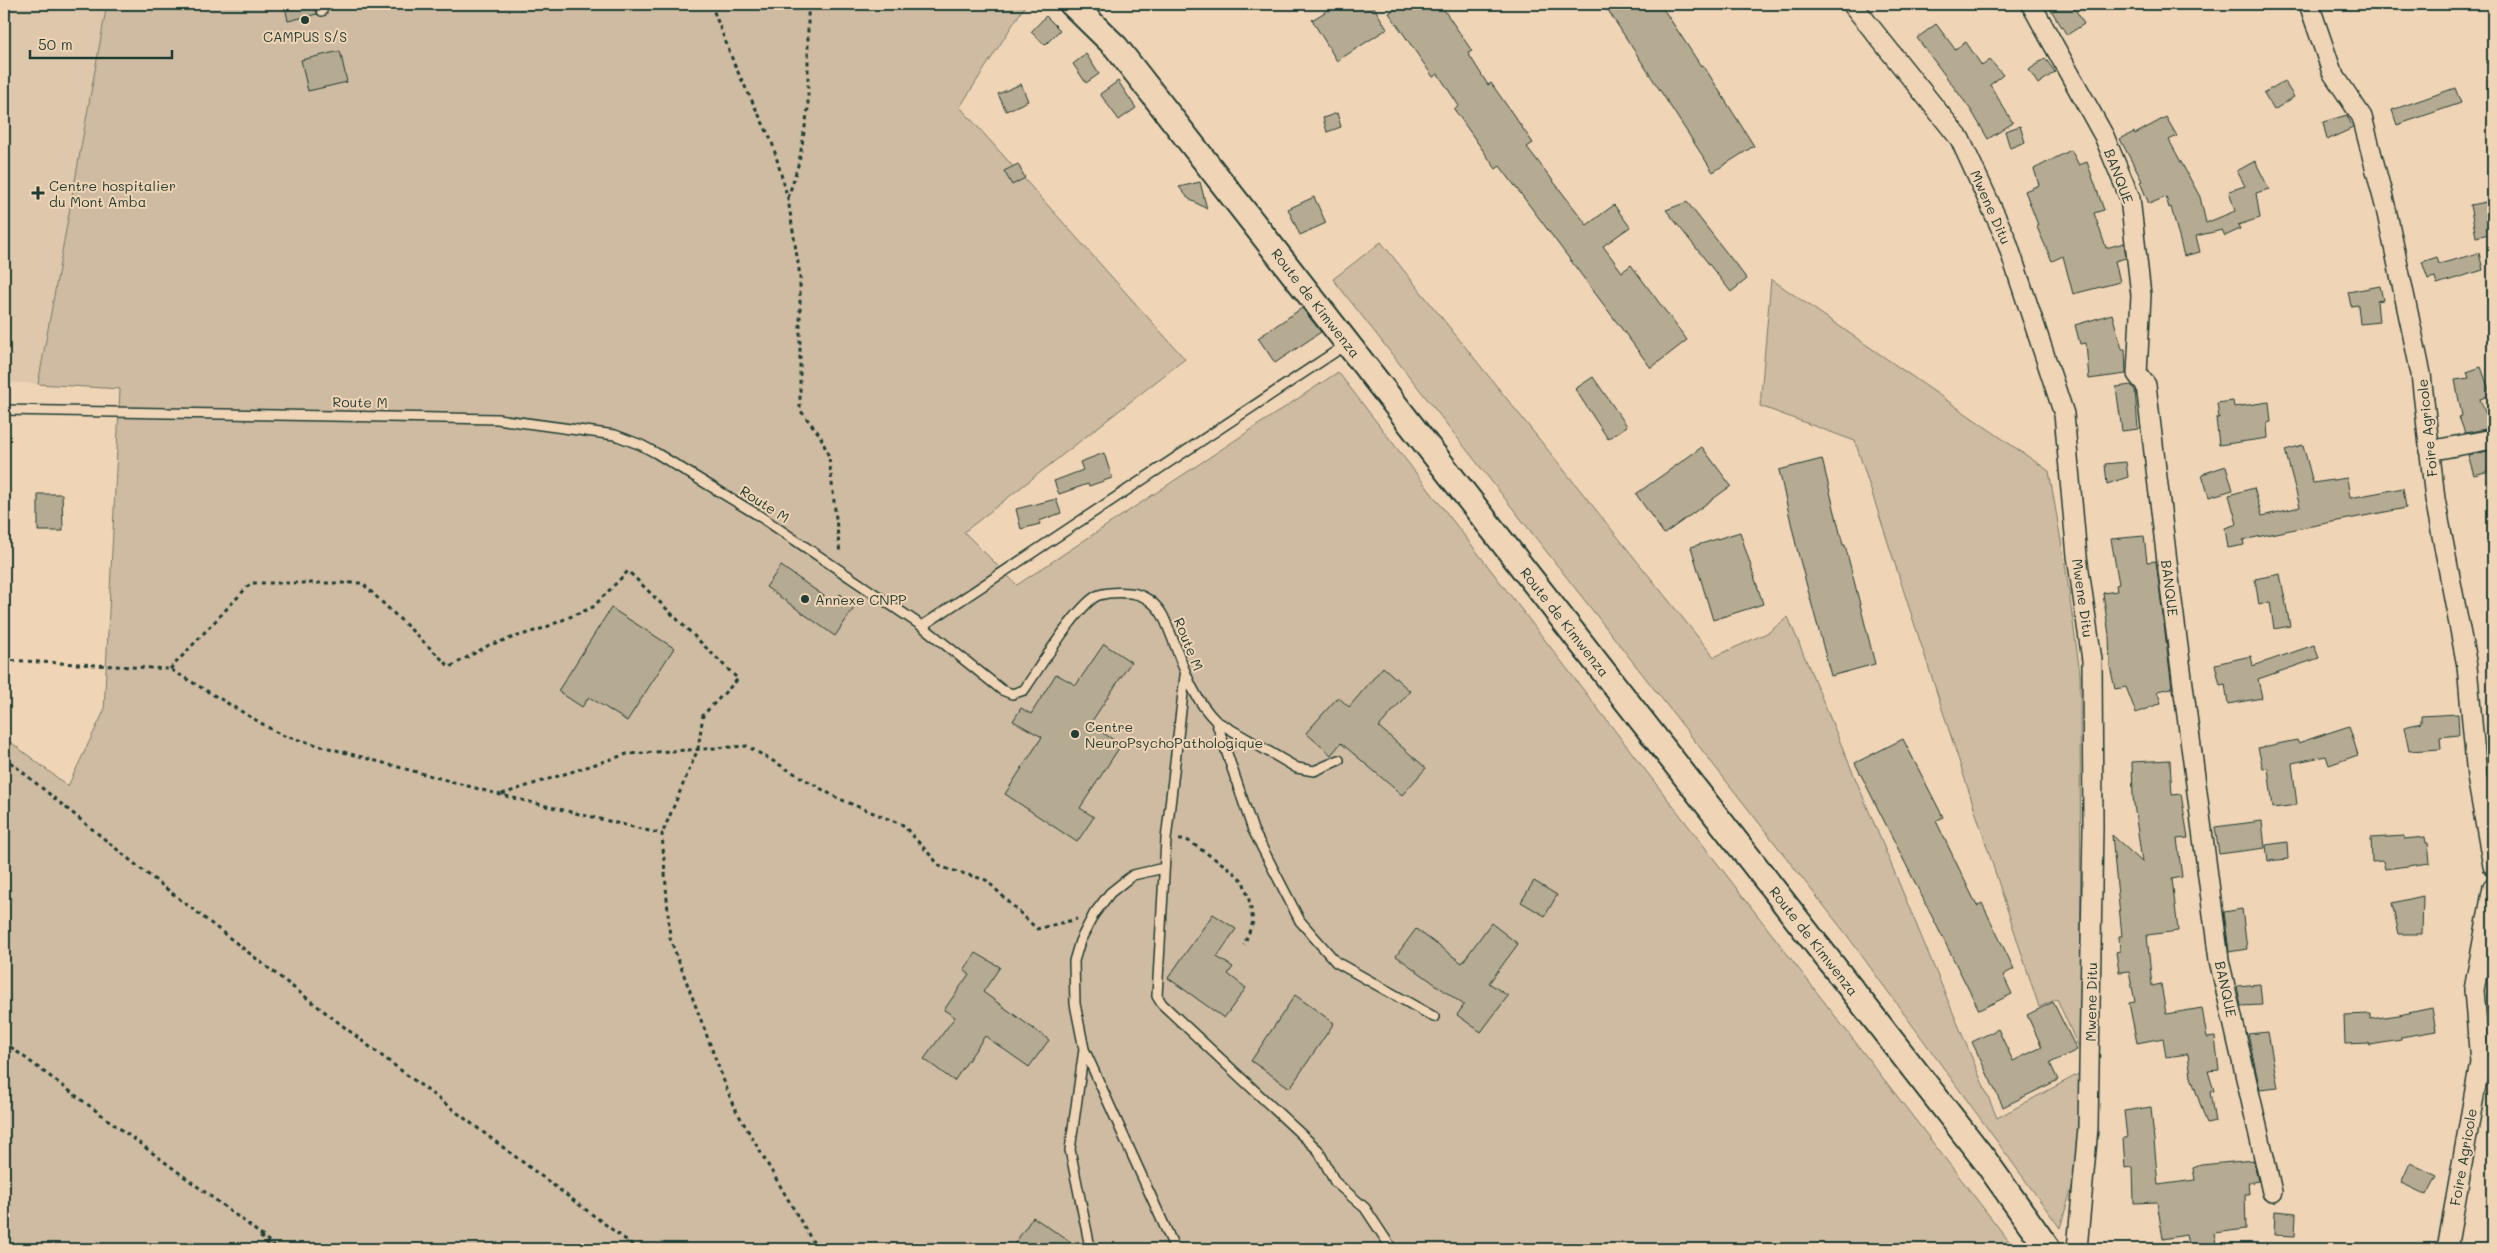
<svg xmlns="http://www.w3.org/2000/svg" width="2497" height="1253" viewBox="0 0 2497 1253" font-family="Mali,sans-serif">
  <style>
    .built { fill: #dec7ab }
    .green { fill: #cebba1; stroke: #767c6a }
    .building { fill: #b5aa92; stroke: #1f3d34 }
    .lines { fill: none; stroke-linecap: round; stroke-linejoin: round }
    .service-casing { stroke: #1f3d34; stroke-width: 12 }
    .minor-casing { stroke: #1f3d34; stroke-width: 22 }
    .tertiary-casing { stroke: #1f3d34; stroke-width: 28 }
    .path { stroke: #1f3d34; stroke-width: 3; stroke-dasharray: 4 4; stroke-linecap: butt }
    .service { stroke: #f0d4b6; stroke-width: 9 }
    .minor { stroke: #f0d4b6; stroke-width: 19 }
    .tertiary { stroke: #f0d4b6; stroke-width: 24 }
    .poi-dot { fill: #1f3d34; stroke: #f0d4b6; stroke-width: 2 }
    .labels { text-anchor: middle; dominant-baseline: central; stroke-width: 4; stroke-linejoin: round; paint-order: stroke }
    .poi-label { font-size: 14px; fill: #1f3d34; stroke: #f0d4b6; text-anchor: start }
    .street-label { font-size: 14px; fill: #1f3d34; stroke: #f0d4b6 }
  </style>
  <rect width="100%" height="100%" fill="#f0d4b6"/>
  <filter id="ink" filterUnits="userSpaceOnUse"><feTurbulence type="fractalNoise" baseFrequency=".02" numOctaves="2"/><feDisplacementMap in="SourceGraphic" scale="10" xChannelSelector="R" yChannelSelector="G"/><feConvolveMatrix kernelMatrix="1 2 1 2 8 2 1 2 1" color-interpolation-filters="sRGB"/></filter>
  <g filter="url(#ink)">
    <path class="built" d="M4 4H107L38 384 4 382Z"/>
    <path class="green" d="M107 4H1026L960 107 1185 359 964 532 1017 585 1338 372 2015 1249H4V737L68 786 104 711 120 389 38 384Z
      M1381 242 1714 657 1769 632 1788 617 1997 1118 2082 1072V1055L2057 999 2039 1007 1855 441 1760 406 1771 279 2049 471 2066 570 2080 674 2081 1011 2085 1142 2060 1228 1846 934 1333 279Z"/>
    <path class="building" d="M293 4H314L317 14 288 21 285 6Z
      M1338 4H1372L1387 29 1337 61 1312 20Z
      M1402 4H1440L1472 51 1468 53 1488 85 1491 83 1533 143 1527 147 1587 225 1614 205 1630 227 1603 246 1622 272 1631 265 1687 340 1651 368 1500 166 1496 169 1454 109 1459 106 1438 74 1433 77 1389 13Z
      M1604 4H1660L1701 66 1703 65 1754 146 1713 172Z
      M2047 4H2072L2084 24 2067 35Z
      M1046 16 1060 30 1045 45 1031 32Z
      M1936 24 1955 49 1966 42 1982 66 1990 60 2003 75 1990 85 2013 123 1988 139 1971 110 1917 38Z
      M340 51 347 82 308 91 301 60Z
      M1086 54 1099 74 1086 83 1073 64Z
      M2045 58 2055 72 2038 84 2029 70Z
      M1118 81 1136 108 1119 120 1100 94Z
      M2284 81 2294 97 2274 110 2264 93Z
      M1021 84 1028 101 1006 111 998 94Z
      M2455 88 2461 103 2397 125 2392 110Z
      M1337 113 1341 127 1327 132 1323 118Z
      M2347 115 2353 128 2327 140 2323 122Z
      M2166 117 2177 136 2169 140 2200 197 2206 223 2235 211 2229 191 2245 186 2237 171 2255 161 2269 189 2256 193 2260 218 2238 225 2240 229 2225 236 2222 230 2196 236 2200 252 2184 256 2171 207 2169 208 2166 197 2149 204 2140 182 2142 181 2120 139 2134 132 2135 134Z
      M2020 126 2025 142 2010 148 2005 131Z
      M2071 150 2079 165 2087 162 2104 210 2094 213 2106 248 2124 243 2126 258 2115 261 2120 282 2073 294 2063 256 2052 261 2036 225H2038L2025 191 2039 185 2034 169Z
      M1018 164 1025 178 1012 185 1004 171Z
      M1200 182 1207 209 1189 199 1179 187Z
      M1314 197 1326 223 1300 235 1288 209Z
      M2491 201 2493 233 2476 237 2470 205Z
      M1687 202 1747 279 1731 292 1666 210Z
      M2479 253 2483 270 2437 284 2435 277 2428 279 2422 262 2437 257 2439 264Z
      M2380 286 2383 300 2377 301 2379 322 2360 324 2358 305 2351 306 2348 292Z
      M1302 308 1321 332 1275 363 1258 338Z
      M2112 314 2122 349H2125L2126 374 2089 379 2086 343 2080 344 2075 325Z
      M2481 367 2491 395 2480 399 2491 428 2465 433 2459 417 2462 416 2455 380 2469 378 2467 372Z
      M1593 377 1627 426 1608 439 1575 389Z
      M2131 385 2135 390 2138 429 2122 431 2116 387Z
      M2233 401 2234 407 2269 402 2271 422 2267 423 2268 438 2219 445 2216 418H2219L2217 403Z
      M2303 445 2313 483 2347 478 2350 498 2403 488 2406 508 2280 532 2243 540 2244 545 2228 548 2225 528 2237 524 2229 495 2254 488 2262 516 2300 507 2285 450Z
      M1702 447 1731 486 1664 534 1636 494Z
      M2493 450V470L2474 475 2468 455Z
      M1104 453 1112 478 1089 486 1088 484 1059 494 1054 481 1083 470 1080 462Z
      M1822 459 1843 545H1845L1875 664 1831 676 1797 549 1779 470Z
      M2126 462 2128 477 2107 484 2105 464Z
      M2226 466 2233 490 2209 497 2202 474Z
      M38 494H62L63 531H38Z
      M1056 499 1061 513 1039 521 1040 524 1021 529 1016 509Z
      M1740 532 1763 604 1713 620 1691 547Z
      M2144 536 2147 562 2156 561 2172 688 2157 691 2161 703 2136 713 2126 687 2115 689 2110 666 2109 635 2103 593 2117 591 2116 585 2119 584 2111 539Z
      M781 566 834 603 840 594 856 605 835 636 766 587Z
      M2280 574 2290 626 2274 629 2270 602 2259 605 2255 579Z
      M611 608 674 648 627 721 589 697 582 707 558 691Z
      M1104 644 1131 662 1090 724 1121 745 1080 808 1094 817 1077 842 1005 794 1042 737 1013 721 1021 708 1031 714 1056 674 1076 685Z
      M2314 645 2319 658 2258 679 2262 698 2228 704 2225 684 2220 685 2215 664 2251 656 2253 666Z
      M1383 667 1410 691 1379 727 1426 768 1402 795 1341 743 1331 755 1306 733 1338 697 1349 707Z
      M2458 714 2459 735 2440 737 2441 749 2409 751 2404 727 2421 723V716Z
      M2349 726 2358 755 2329 765 2326 756 2292 763 2297 805 2273 808 2268 768 2263 769 2258 748 2297 740 2298 743Z
      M1903 739 1943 817 1936 821 1977 906 1982 903 2014 969 2003 975 2012 994 1979 1010 1855 763Z
      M2170 760 2172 795 2181 794 2188 838 2177 839 2182 877 2172 879 2178 931 2147 935 2152 986 2161 984 2166 1014 2202 1008 2207 1038 2215 1037 2219 1070 2208 1071 2214 1091 2210 1092 2215 1122 2207 1124 2191 1077 2188 1054 2166 1057 2163 1038 2137 1043 2129 1003 2135 1002 2129 971 2119 972 2116 952 2120 951 2119 936H2122L2112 835 2142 862 2133 797 2132 762Z
      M2262 821 2265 848 2219 854 2215 827Z
      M2404 836V839L2425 837 2426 843H2428L2430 863 2385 869 2383 861 2372 862 2371 838Z
      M2287 842 2288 859 2268 861 2266 845Z
      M1534 881 1557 895 1545 916 1521 902Z
      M2423 896 2422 934H2399L2392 903Z
      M2242 909 2247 949 2229 952 2224 912Z
      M1213 914 1236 929 1217 957 1233 967 1228 974 1246 988 1224 1018 1168 978Z
      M1491 923 1518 944 1489 983 1508 996 1481 1032 1457 1015 1464 1005 1396 956 1416 929 1462 963Z
      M976 953 1000 967 983 992 1049 1040 1029 1067 985 1036 954 1081 924 1059 955 1017 944 1010 969 974 964 970Z
      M2260 984 2262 1005 2241 1006 2237 986Z
      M1295 995 1334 1023 1290 1088 1251 1061Z
      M2053 1002 2077 1050 2050 1063 2058 1080 2003 1107 1972 1042 1998 1029 2013 1061 2042 1047 2027 1015Z
      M2432 1008 2436 1031 2401 1037V1040L2370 1045 2369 1043 2345 1044 2344 1015 2370 1014V1019L2399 1015Z
      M2268 1032 2278 1088 2260 1090 2248 1034Z
      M2151 1107 2158 1185 2195 1180 2193 1168 2201 1165 2253 1160 2258 1181 2248 1183 2249 1194H2245L2246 1229 2214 1233 2217 1249H2189L2186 1235 2163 1239 2157 1202 2134 1203 2133 1167 2125 1168 2123 1138H2127L2124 1111Z
      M2410 1163 2437 1176 2427 1195 2401 1183Z
      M2275 1211 2296 1213 2295 1236 2274 1235Z
      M1033 1217 1081 1249H1011Z"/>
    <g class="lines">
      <g class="service-casing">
        <path id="service" d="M320 4 322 11
          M4 410 497 419 615 435 641 445 656 453 758 515 922 626 1002 690 1012 694 1024 690C1038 670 1080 601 1099 595 1109 592 1120 592 1130 593 1143 594 1156 603 1163 616 1180 651 1186 692 1216 721L1297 768 1314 771 1339 760
          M922 626 1347 344
          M1185 676 1166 840 1157 996 1162 1004 1318 1150 1335 1182 1365 1208 1392 1249
          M1216 721 1253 830 1300 921 1336 962 1434 1017
          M1164 868 1133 875 1125 881 1110 893 1094 914 1080 941 1074 961 1075 1004 1084 1049 1175 1249
          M1084 1049 1070 1150 1090 1247"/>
      </g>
      <g class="minor-casing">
        <path id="minor" d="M1852 4 1960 139 2006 239 2064 414 2077 556 2092 660 2093 826 2088 1128 2077 1249
          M2031 4 2104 136 2130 198 2141 295 2137 374 2146 385 2169 578 2219 960 2272 1192
          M2309 4 2332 72 2362 117 2386 209 2421 374 2435 499 2467 666 2477 777 2493 866
          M2429 451 2493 439
          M2447 1249 2480 1062 2474 990 2493 887"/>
      </g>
      <g class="tertiary-casing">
        <path id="tertiary" d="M1072 4 1116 47 1984 1159 2048 1249"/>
      </g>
      <path class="path" d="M711 4 735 66 772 142 788 199 800 276V410L820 435 829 457 840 554
        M788 198 799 162 808 109V15L810 4
        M4 660 170 669 281 735 501 795 662 834 670 938 733 1105 817 1249
        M170 669 251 583H362L450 667 489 645 544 628 593 607 628 571 738 679 703 715 698 749 662 834
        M4 757 141 869 370 1047 638 1249
        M502 794 627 754 747 746 837 798 903 825 941 867 986 880 1037 929 1077 919
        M1179 840H1187L1230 869 1243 881 1250 903 1253 922 1244 945
        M4 1042 249 1225 278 1249
        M260 1236 272 1249"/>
      <use href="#service" class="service"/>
      <use href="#minor" class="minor"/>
      <use href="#tertiary" class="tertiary"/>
    </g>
  </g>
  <g class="poi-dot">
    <circle cx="305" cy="20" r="5"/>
    <path d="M35.5 185.5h5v5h5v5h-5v5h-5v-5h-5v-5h5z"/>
    <circle cx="805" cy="599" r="5"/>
    <circle cx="1075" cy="734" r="5"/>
  </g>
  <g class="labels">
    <g class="poi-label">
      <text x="305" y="36" text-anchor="middle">CAMPUS S/S</text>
      <text x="49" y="185">Centre hospitalier<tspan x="49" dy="16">du Mont Amba</tspan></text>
      <text x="815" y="599">Annexe CNPP</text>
      <text x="1085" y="726">Centre<tspan x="1085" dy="16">NeuroPsychoPathologique</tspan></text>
    </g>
    <g class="street-label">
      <text transform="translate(2119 176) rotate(69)">BANQUE</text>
      <text transform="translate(1991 207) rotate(66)">Mwene Ditu</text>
      <text transform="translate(1316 303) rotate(52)">Route de Kimwenza</text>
      <text transform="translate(360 402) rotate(1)">Route M</text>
      <text transform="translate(2427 428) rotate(-96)">Foire Agricole</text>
      <text transform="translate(765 504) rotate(33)">Route M</text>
      <text transform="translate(2170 588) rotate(83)">BANQUE</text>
      <text transform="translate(2083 598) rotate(82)">Mwene Ditu</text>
      <text transform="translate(1565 622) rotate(52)">Route de Kimwenza</text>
      <text transform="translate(1189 644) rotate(68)">Route M</text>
      <text transform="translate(1814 941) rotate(52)">Route de Kimwenza</text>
      <text transform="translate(2226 989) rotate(78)">BANQUE</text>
      <text transform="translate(2091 1002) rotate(-89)">Mwene Ditu</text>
      <text transform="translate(2463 1157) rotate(-80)">Foire Agricole</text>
    </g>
  </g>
  <rect width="2497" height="1253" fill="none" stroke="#f0d4b6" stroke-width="20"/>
  <rect x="10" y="10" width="2477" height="1233" fill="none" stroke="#1f3d34" stroke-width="2" filter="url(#ink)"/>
  <path d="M30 50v8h142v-8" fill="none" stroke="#1f3d34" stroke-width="2.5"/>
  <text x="38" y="50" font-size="15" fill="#1f3d34" stroke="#f0d4b6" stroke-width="4" paint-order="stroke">50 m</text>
</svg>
